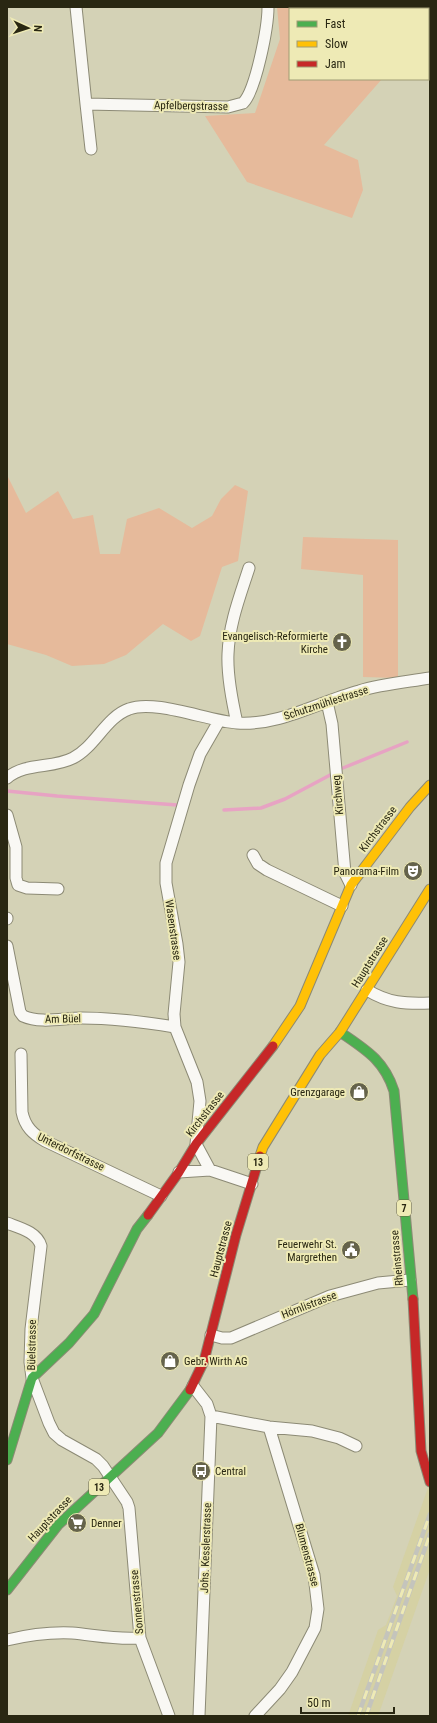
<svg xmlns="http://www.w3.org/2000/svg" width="437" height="1723" viewBox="0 0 437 1723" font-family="'Roboto Condensed',sans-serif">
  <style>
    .built { fill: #d5d1a4 }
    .green { fill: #e6ba9b }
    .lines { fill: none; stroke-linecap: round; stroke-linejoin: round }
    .stream { stroke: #e7a3c3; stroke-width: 3.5 }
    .street-casing { stroke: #8c8a75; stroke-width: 13 }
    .fast-casing { stroke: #8c8a75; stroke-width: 11 }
    .slow-casing { stroke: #8c8a75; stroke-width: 11 }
    .jam-casing { stroke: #8c8a75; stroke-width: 11 }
    .street { stroke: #f9f8f4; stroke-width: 11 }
    .fast { stroke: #4caf50; stroke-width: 9 }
    .slow { stroke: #ffc107; stroke-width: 9 }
    .jam { stroke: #c62828; stroke-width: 9 }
    .rail-casing { stroke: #c4c4bc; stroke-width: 4.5 }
    .rail { stroke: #eeeab5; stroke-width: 3; stroke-dasharray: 9; stroke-linecap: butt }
    .labels { text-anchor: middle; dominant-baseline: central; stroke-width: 4; stroke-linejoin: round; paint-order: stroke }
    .shield { fill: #eeeab5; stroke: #646243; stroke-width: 1 }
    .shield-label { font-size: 10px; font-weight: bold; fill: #292712 }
    .street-label { font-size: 11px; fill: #292712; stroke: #eeeab5 }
    .poi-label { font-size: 11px; fill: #292712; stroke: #eeeab5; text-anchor: end }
  </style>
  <rect width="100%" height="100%" fill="#d4d2b6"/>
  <path class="built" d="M430 1482V1569L378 1716H348L378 1630 386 1625 397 1596 393 1587Z"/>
  <path class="green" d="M277 7H430V24L428 27V9H290V79H382L324 145 358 160 363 190 352 218 247 182 205 116 255 113 280 39Z
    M7 475 26 513 58 491 73 519 93 515 100 554H120L127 519 159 508 192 528 212 516 221 499 235 485 248 491 238 561 222 567 200 636 191 641 163 624 126 655 104 664 72 666 46 655 7 644Z
    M303 537 398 540V678L363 677V575L301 569Z"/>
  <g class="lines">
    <path class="stream" d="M343 768 407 742
      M7 791 57 796 177 805
      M224 810 261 808 285 799 332 774"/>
    <g class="street-casing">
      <path id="street" d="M76 7 86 104 228 107 243 103C256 90 268 27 268 7
        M86 104 91 149
        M327 702 332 724 345 873 351 885
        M237 723C232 701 227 676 228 654 229 624 240 596 249 568
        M7 778C26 762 52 769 73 758 95 747 106 717 129 709 155 699 208 721 237 723 280 726 318 702 359 691 382 684 406 682 430 678
        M7 815 16 847V878L18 885 27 888 58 889
        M253 855 258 864 267 870 342 906
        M7 919V918
        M7 946 20 1012 23 1016C41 1024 63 1018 82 1018 113 1018 144 1022 175 1027
        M367 990C388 1003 405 1004 430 1003
        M21 1054 22 1112C25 1127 33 1134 45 1141L161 1196
        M210 1170 196 1144 200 1101 197 1082 175 1027 174 1014 179 962 177 944 166 883V863L189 785 200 754 219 721
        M179 1172 210 1170 252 1184
        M7 1223C20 1228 37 1232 41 1246L31 1329 30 1362 32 1378 49 1423 54 1433 62 1440 96 1459 103 1466 127 1502 129 1508 140 1638 169 1716
        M211 1335 222 1338H231L330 1296 378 1283 410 1280
        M193 1386 207 1404 211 1416 199 1716
        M211 1416 269 1427 312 1431 339 1438 356 1446
        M7 1640C28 1635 50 1632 72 1633 94 1635 117 1640 140 1638
        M255 1716 280 1689 292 1672 315 1628 318 1609 314 1575 269 1427"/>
    </g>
    <g class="fast-casing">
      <path id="fast" d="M340 1032C366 1050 384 1060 394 1091L413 1299
        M7 1460 32 1378 69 1343 94 1314 137 1229 148 1215
        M7 1590 58 1525 158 1433 190 1390"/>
    </g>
    <g class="slow-casing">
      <path id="slow" d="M273 1046 300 1006 351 885 410 807 430 785
        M260 1156 263 1147 320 1055 340 1032 430 889"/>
    </g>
    <g class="jam-casing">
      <path id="jam" d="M148 1215 179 1172 196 1144 273 1046
        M413 1299 421 1451 430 1482
        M190 1390 204 1361 236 1235 260 1156"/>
    </g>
    <use href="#street" class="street"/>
    <use href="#fast" class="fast"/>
    <use href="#slow" class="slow"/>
    <use href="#jam" class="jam"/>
    <g class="rail-casing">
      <path id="rail" d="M358 1716 430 1514
        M366 1716 430 1534"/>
    </g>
    <use href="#rail" class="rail"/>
  </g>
  <defs>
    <g id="church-disc" transform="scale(1)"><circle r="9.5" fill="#65634b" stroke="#eeeab5"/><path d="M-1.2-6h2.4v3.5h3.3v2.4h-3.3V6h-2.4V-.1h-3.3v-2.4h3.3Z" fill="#fff"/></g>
    <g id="theatre-disc" transform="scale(1)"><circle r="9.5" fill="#65634b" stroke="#eeeab5"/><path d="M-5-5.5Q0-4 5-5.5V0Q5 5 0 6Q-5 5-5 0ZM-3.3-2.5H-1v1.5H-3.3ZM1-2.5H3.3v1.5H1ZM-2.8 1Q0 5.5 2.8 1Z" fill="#fff"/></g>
    <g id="shop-disc" transform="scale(1)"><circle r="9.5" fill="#65634b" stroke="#eeeab5"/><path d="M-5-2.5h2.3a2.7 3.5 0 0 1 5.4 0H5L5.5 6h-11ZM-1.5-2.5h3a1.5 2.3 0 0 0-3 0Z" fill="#fff"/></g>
    <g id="civic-disc" transform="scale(1)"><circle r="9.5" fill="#65634b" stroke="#eeeab5"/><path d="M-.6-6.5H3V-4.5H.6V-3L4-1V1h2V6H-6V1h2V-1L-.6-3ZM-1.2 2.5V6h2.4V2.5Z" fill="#fff"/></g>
    <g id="bus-disc" transform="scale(1)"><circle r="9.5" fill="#65634b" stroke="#eeeab5"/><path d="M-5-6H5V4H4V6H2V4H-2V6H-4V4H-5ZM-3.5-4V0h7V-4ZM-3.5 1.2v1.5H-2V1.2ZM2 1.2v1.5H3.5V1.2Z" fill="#fff"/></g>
    <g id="supermarket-disc" transform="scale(1)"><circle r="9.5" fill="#65634b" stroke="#eeeab5"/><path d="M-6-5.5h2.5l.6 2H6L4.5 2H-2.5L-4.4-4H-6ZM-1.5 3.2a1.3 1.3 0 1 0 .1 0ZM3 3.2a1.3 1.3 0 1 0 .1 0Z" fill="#fff"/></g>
  </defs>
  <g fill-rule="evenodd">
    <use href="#church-disc" x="342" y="642"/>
    <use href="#theatre-disc" x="413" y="871"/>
    <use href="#shop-disc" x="359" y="1092"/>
    <use href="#civic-disc" x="351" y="1250"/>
    <use href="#shop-disc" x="170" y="1361"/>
    <use href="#bus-disc" x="201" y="1471"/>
    <use href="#supermarket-disc" x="77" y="1523"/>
  </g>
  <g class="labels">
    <g class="shield">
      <rect x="248" y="1154" width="20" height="16" rx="3"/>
      <rect x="397" y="1200" width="14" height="16" rx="3"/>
      <rect x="89" y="1479" width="20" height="16" rx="3"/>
    </g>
    <g class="shield-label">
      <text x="258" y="1162">13</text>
      <text x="404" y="1208">7</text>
      <text x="99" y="1487">13</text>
    </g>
    <g class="street-label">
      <text transform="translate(191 106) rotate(1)">Apfelbergstrasse</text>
      <text transform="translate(326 703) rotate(-18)">Schutzmühlestrasse</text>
      <text transform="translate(338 795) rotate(-95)">Kirchweg</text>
      <text transform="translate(378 829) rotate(-53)">Kirchstrasse</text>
      <text transform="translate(173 930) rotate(82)">Wasenstrasse</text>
      <text transform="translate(370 962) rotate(-58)">Hauptstrasse</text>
      <text transform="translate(63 1019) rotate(-1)">Am Büel</text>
      <text transform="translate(205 1114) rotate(-52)">Kirchstrasse</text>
      <text transform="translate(71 1152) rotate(26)">Unterdorfstrasse</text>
      <text transform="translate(221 1249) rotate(-75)">Hauptstrasse</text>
      <text transform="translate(397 1258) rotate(-95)">Rheinstrasse</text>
      <text transform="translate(309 1305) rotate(-21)">Hörnlistrasse</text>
      <text transform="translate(32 1345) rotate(-89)">Büelstrasse</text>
      <text transform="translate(50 1519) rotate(-47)">Hauptstrasse</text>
      <text transform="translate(206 1548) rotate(-88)">Johs. Kesslerstrasse</text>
      <text transform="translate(307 1555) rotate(75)">Blumenstrasse</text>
      <text transform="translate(137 1602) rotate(-95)">Sonnenstrasse</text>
    </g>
    <g class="poi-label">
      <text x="328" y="636">Evangelisch-Reformierte<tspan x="328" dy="13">Kirche</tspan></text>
      <text x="399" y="871">Panorama-Film</text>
      <text x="345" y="1092">Grenzgarage</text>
      <text x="337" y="1244">Feuerwehr St.<tspan x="337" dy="13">Margrethen</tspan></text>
      <text x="184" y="1361" text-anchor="start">Gebr. Wirth AG</text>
      <text x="215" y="1471" text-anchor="start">Central</text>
      <text x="91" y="1523" text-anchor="start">Denner</text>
    </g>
  </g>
  <rect width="437" height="1723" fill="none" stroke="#292712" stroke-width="16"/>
  <rect x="289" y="8" width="140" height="72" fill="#eeeab5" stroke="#9f9c74"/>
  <rect x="297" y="21" width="20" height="6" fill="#4caf50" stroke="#9f9c74"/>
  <text x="325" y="28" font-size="12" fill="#292712">Fast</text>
  <rect x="297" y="41" width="20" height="6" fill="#ffc107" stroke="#9f9c74"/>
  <text x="325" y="48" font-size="12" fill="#292712">Slow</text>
  <rect x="297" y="61" width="20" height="6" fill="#c62828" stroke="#9f9c74"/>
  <text x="325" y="68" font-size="12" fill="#292712">Jam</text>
  <g transform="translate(28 28) rotate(93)" stroke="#eeeab5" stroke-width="3" paint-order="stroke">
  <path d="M0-3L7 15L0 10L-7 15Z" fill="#292712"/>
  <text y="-6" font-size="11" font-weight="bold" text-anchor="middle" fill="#292712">N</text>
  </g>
  <path d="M301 1707v6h93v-6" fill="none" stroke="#292712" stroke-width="2"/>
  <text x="307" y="1707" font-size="12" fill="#292712" stroke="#eeeab5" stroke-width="3" paint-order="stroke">50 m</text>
</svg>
